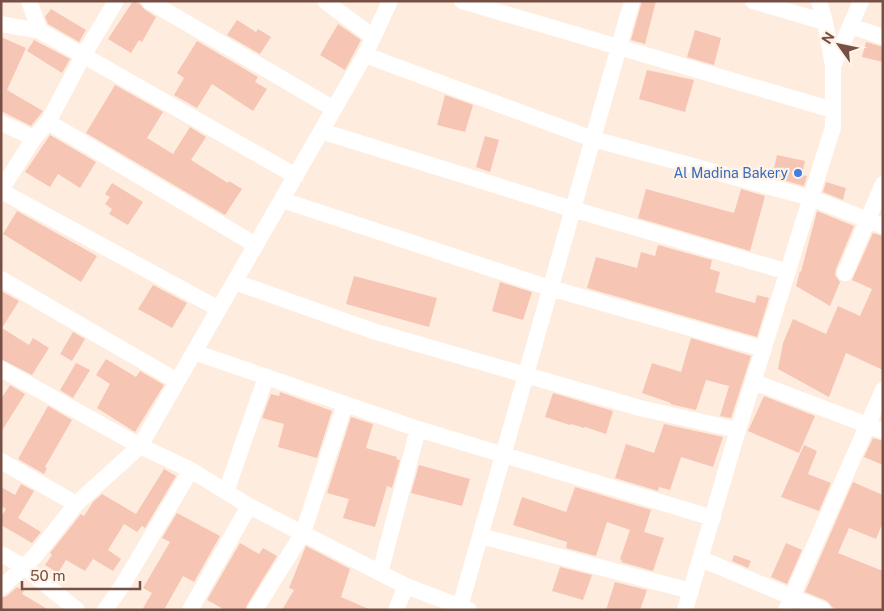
<svg xmlns="http://www.w3.org/2000/svg" width="884" height="611" viewBox="0 0 884 611" font-family="'Public Sans',sans-serif">
  <style>
    .building { fill: #f6c5b4 }
    .lines { fill: none; stroke-linecap: round; stroke-linejoin: round }
    .minor { stroke: #fff; stroke-width: 16 }
    .shop-dot { fill: #3f7fe0; stroke: #fff2e7; stroke-width: 2 }
    .labels { text-anchor: middle; dominant-baseline: central; stroke-width: 4.5; stroke-linejoin: round; paint-order: stroke }
    .shop-label { font-size: 14px; fill: #366cbe; stroke: #fff2e7; text-anchor: end }
  </style>
  <rect width="100%" height="100%" fill="#feeddf"/>
  <path class="building" d="M133 1 140 4 144 9 156 17 142 42 139 40 131 53 108 39Z
    M642 1H656L645 44 631 40Z
    M51 9 86 30 79 42 48 24 45 17Z
    M237 20 256 32 258 29 271 37 260 54 227 35Z
    M338 24 361 40 345 70 320 55Z
    M695 30 721 38 714 65 687 57Z
    M1 37 26 48 7 90 43 111 31 126 1 111Z
    M34 40 70 59 62 73 27 51Z
    M197 41 258 77 255 82 267 89 253 111 212 84 197 108 174 95 184 78 177 73Z
    M866 42 883 47V62L862 57Z
    M647 70 694 80 685 112 639 99Z
    M115 85 163 112 147 138 173 154 190 127 206 137 191 160 228 183 229 181 242 189 225 215 86 133Z
    M445 95 473 105 465 132 437 125Z
    M50 135 96 162 80 188 58 174 50 187 25 172Z
    M485 136 499 140 490 172 476 167Z
    M777 155 805 161 802 175 807 176 804 186 772 177Z
    M826 182 846 188 843 200 823 192Z
    M112 183 143 202 128 225 109 214 112 209 105 204 110 197 105 194Z
    M646 189 734 213 741 189 765 196 750 251 638 218Z
    M17 211 97 256 81 282 3 234Z
    M817 211 854 226 836 269 835 275 840 282 830 306 796 286 800 271 801 272Z
    M873 233 883 236V370L846 353 829 397 778 369 783 343 793 319 826 334 838 306 860 316 872 289 852 280Z
    M658 245 712 260 710 269 720 272 715 292 755 303 757 295 769 298 757 337 587 288 596 257 637 268 641 252 655 256Z
    M354 276 437 298 429 327 346 304Z
    M500 282 532 292 523 320 492 311Z
    M153 285 187 303 172 328 138 309Z
    M1 291 19 301 2 328 29 345 33 338 49 348 32 375 1 359Z
    M73 332 85 339 72 361 60 354Z
    M691 338 751 356 731 418 720 416 729 386 706 380 696 410 670 404 671 403 642 393 652 363 681 372Z
    M106 359 136 377 140 371 164 385 135 432 97 408 110 384 96 375Z
    M76 363 90 370 73 398 60 390Z
    M10 385 25 394 1 432V399Z
    M280 392 332 411 317 458 278 447 284 424 262 418 271 394 279 396Z
    M553 393 613 411 606 434 585 427 584 428 571 424 570 425 545 417Z
    M764 396 815 416 799 453 748 431Z
    M48 406 72 420 45 467 47 468 44 474 18 459Z
    M351 417 373 424 366 448 397 457 396 459 400 460 392 488 387 486 375 527 343 518 349 499 327 493Z
    M664 424 723 437 713 467 681 457 670 490 659 487 658 491 615 478 626 444 654 453Z
    M873 438 883 441V465L864 457Z
    M804 445 817 451 808 474 831 483 819 511 781 497Z
    M419 465 470 479 462 506 411 493Z
    M164 469 176 476 145 528 142 526 137 532 124 524 108 550 121 559 113 571 93 559 85 571 66 560 58 573 45 565 52 555 50 553 81 514 84 516 93 502 102 494 136 514Z
    M853 482 883 495V522L876 539 849 528 838 553 883 571V610H838L832 607 827 601 805 592Z
    M21 484 34 491 18 518 41 532 32 543 1 525V517L6 509 1 506V487L15 495Z
    M575 487 651 510 644 532 664 538 653 571 621 562 622 560 620 559 630 530 607 522 596 556 566 548 567 542 513 525 522 497 566 512Z
    M177 513 220 536 194 582 183 576 164 610H142L152 593 143 588 170 542 162 538Z
    M240 543 259 554 263 548 277 556 247 605 245 610H225L207 600Z
    M786 543 802 550 787 584 771 577Z
    M306 546 350 569 341 597 371 610H282L294 590 289 588Z
    M734 555 751 561 748 568 732 561Z
    M560 567 592 575 583 600 552 591Z
    M615 582 647 590 640 610H606Z
    M17 587 24 591 22 594 49 610H1V598L7 596Z"/>
  <g class="lines">
    <path class="minor" d="M29 1 40 31 296 176
      M149 1 334 109
      M325 1 373 37
      M462 1 833 110
      M753 1 825 22
      M1 24 40 31
      M851 26 883 37
      M365 55 593 139 811 198 883 226
      M833 66 861 1
      M48 122 256 245
      M1 123 34 138
      M321 131 572 209 788 272
      M1 190 34 138 48 122 83 56 116 1
      M1 191 219 309
      M282 200 550 288 764 349
      M845 273 883 184
      M1 279 177 381
      M235 282 373 331 640 408 738 430
      M194 352 418 429 713 518
      M1 369 140 446 191 470 249 506 406 586 469 610
      M754 382 883 431
      M1 461 76 504
      M226 492 266 377
      M480 536 691 591
      M1 554 24 567 77 610
      M701 559 823 610
      M380 573 418 429
      M1 588 35 556 76 504 140 446 365 55 390 1
      M460 607 632 1
      M105 610 122 586 191 470
      M190 610 249 506
      M255 610 303 533 345 404
      M396 610 406 586
      M685 610 738 430 833 127V66L825 22 819 1
      M786 610 883 390"/>
  </g>
  <circle class="shop-dot" cx="798" cy="173" r="5"/>
  <g class="labels">
    <g class="shop-label">
      <text x="788" y="173">Al Madina Bakery</text>
    </g>
  </g>
  <rect width="884" height="611" fill="none" stroke="#764f45" stroke-width="5"/>
  <g transform="translate(839 45) rotate(303)" stroke="#fff2e7" stroke-width="4" paint-order="stroke">
  <path d="M0-4L9 19L0 12L-9 19Z" fill="#764f45"/>
  <text y="-8" font-size="14" font-weight="bold" text-anchor="middle" fill="#764f45">N</text>
  </g>
  <path d="M22 581v8h118v-8" fill="none" stroke="#764f45" stroke-width="2.5"/>
  <text x="30" y="581" font-size="15" fill="#764f45" stroke="#fff2e7" stroke-width="4" paint-order="stroke">50 m</text>
</svg>
